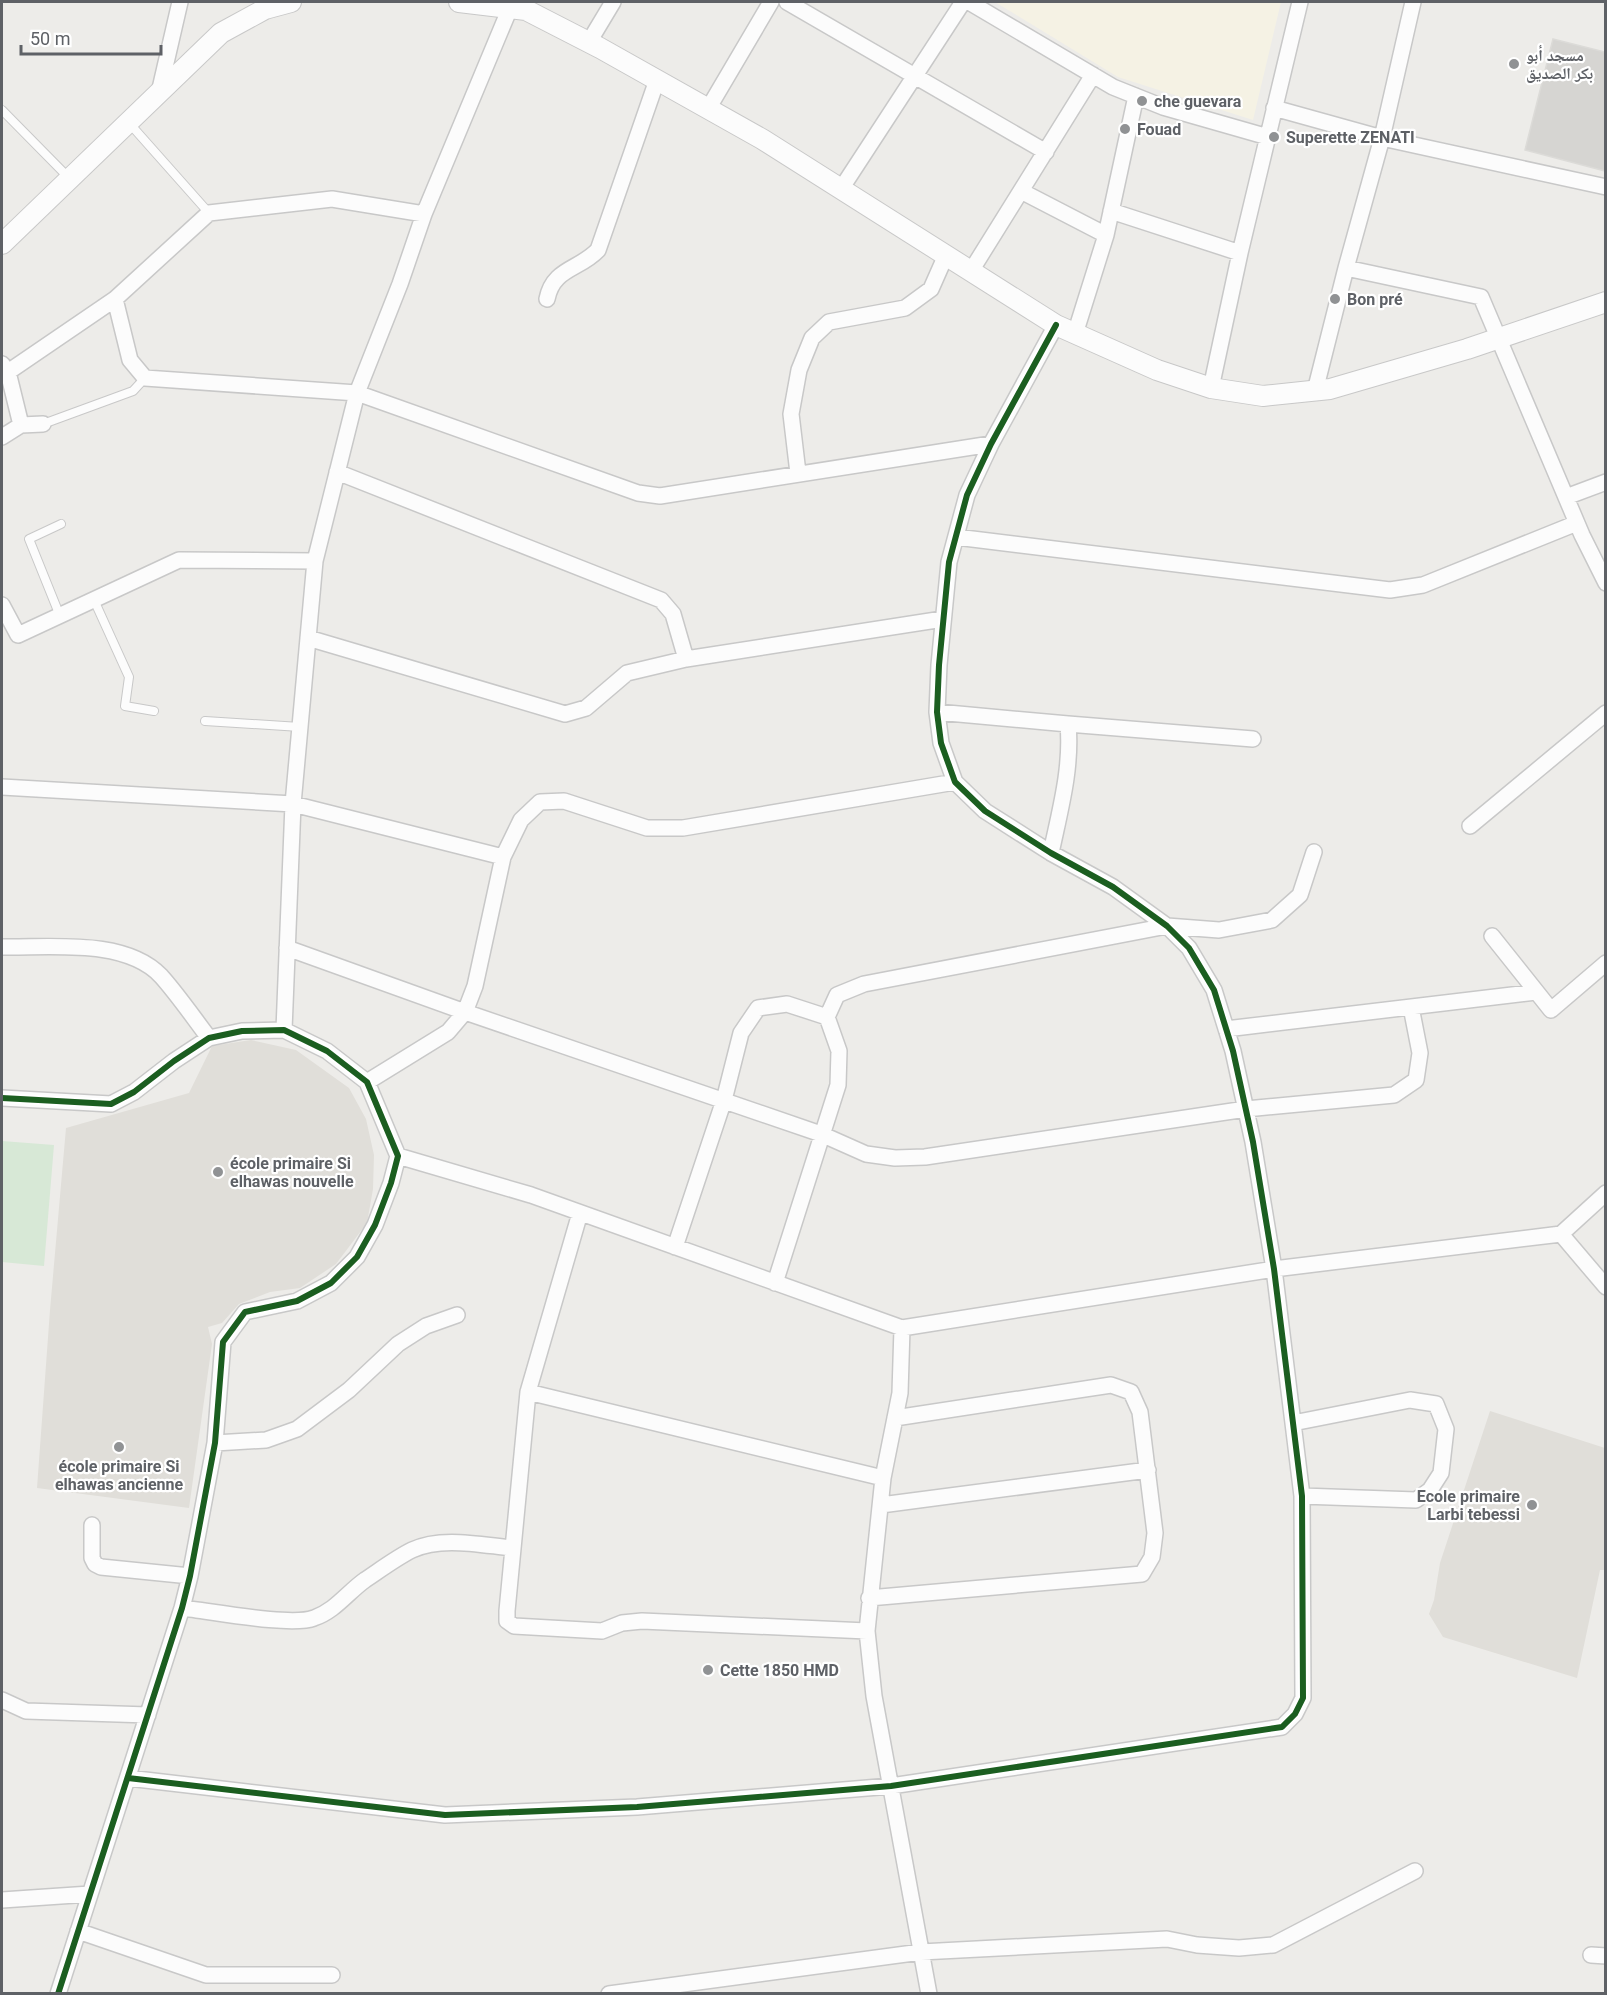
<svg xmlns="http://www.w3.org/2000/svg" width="1607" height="1995" viewBox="0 0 1607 1995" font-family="Roboto,'Noto Naskh Arabic',sans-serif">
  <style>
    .commercial { fill: #f5f2e4 }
    .education { fill: #e0ded9 }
    .park { fill: #d7e8d6 }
    .building { fill: #d6d5d2; stroke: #dcdbd8; stroke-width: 1.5 }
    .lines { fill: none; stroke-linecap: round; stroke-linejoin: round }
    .service-casing { stroke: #c8c8c8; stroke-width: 10 }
    .minor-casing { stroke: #c8c8c8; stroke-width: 18 }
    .tertiary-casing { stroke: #c8c8c8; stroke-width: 22 }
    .service { stroke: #fcfcfc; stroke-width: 8 }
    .minor { stroke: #fcfcfc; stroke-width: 15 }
    .tertiary { stroke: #fcfcfc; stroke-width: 20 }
    .cycleway-casing { stroke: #fff; stroke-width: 10 }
    .cycleway { stroke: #1b5e20; stroke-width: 6 }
    .poi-dot { fill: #909294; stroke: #fff; stroke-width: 2 }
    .labels { text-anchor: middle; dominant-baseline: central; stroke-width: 4.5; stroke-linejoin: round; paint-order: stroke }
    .poi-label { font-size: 16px; font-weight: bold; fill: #5e6166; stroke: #fff; text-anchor: start }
  </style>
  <rect width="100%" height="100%" fill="#edece9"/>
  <path class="commercial" d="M995 2H1281L1253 120 1118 77Z"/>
  <path class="education" d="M251 1040 296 1050 349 1088 366 1119 374 1155 373 1189 367 1223 336 1264 300 1288 270 1292 239 1304 222 1323 208 1327 212 1344 189 1508 37 1488 50 1310 66 1128 189 1093 212 1046Z
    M1490 1411 1605 1448V1570H1600L1577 1678 1443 1637 1429 1614 1434 1600 1440 1563Z"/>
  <path class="park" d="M2 1141 54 1145 44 1266 2 1262Z"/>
  <path class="building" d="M1553 39 1605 52V171L1525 150Z"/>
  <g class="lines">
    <g class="service-casing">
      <path id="service" d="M2 110 69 178
        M130 124 209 213
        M43 424 133 391 145 378
        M94 600 129 677 125 706 154 711
        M60 616 29 539 61 524
        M205 721 300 727"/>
    </g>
    <g class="minor-casing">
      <path id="minor" d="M787 2 1046 152
        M969 2 1113 87 1163 107 1268 137
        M589 42 613 2
        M159 93 180 2
        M1274 108 1382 138 1606 187
        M708 109 771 2
        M841 189 963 2
        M1021 191 1106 235
        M1111 211 1240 253
        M424 214 332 199 209 213 115 299 130 360 145 378 357 393 638 493 660 496 991 444
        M1346 268 1481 297 1582 535 1606 583
        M971 271 1093 75
        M547 299C553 268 579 270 598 250L657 80
        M1075 334 1106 235 1136 96
        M2 364 8 372 21 425
        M8 372 115 299
        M1211 388 1240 253 1300 2
        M1315 391 1346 268 1382 138 1413 2
        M2 437 21 425 43 424
        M337 472 661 600 673 614 686 659
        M798 473 791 414 799 370 812 338 829 322 905 308 931 289 946 255
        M1566 497 1606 482
        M956 537 1390 590 1423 585 1577 523
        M2 605 18 635 179 560 315 561
        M308 638 565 714 586 708 627 673 686 659 943 619
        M937 712 1068 724 1253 739
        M2 787 293 804 503 857
        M1470 826 1606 713
        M1051 853C1060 810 1072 768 1068 724
        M1492 936 1551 1010 1606 963
        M2 947C50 948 125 938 161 976 178 995 193 1017 209 1038
        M287 948 465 1012 821 1134 866 1154 895 1158 925 1157 1246 1109 1394 1095 1416 1080 1420 1053 1411 1007
        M1226 1029 1536 992
        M284 1030 293 804 315 561 357 393 400 284 424 214 510 8 503 2
        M367 1082 448 1032 465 1012 475 986 503 857 521 820 540 802 564 801 647 828H683L955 782
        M2 1098 111 1104 134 1092 174 1061 209 1038 242 1031 284 1030 327 1051 367 1082 398 1156 391 1183 375 1225 357 1257 331 1283 297 1301 245 1312 223 1342 215 1443 190 1576 182 1608 58 1994
        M398 1156 531 1195 902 1328 1274 1269 1561 1234 1606 1193
        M580 1213 528 1392 883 1478
        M1561 1234 1606 1287
        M675 1247 724 1100 741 1033 758 1008 787 1004 827 1017
        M775 1283 838 1085 839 1051 827 1017 837 995 864 984 1167 926 1219 930 1272 920 1300 895 1314 852
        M902 1328 900 1393 883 1478 867 1631 874 1696 929 1994
        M528 1392 507 1611V1621L514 1626 602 1631 622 1623 642 1621 867 1631
        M1293 1423 1410 1400 1436 1404 1446 1429 1441 1473 1430 1490 1416 1500 1302 1496
        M215 1443 266 1440 297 1429 349 1390 398 1344 426 1326 457 1315
        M881 1505 1148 1470
        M92 1525V1558L95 1564 101 1567 190 1576
        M869 1598 1142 1574 1152 1557 1155 1533 1140 1412 1131 1392 1111 1385 895 1418
        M182 1608C211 1611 291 1627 314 1618 335 1611 348 1592 365 1580 380 1570 396 1558 412 1550 441 1536 481 1545 512 1548
        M2 1700 26 1711 148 1715
        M128 1778 445 1815 637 1807 891 1786 1282 1727 1295 1714 1303 1698 1302 1496 1293 1423 1274 1269 1253 1142 1233 1051 1214 990 1189 948 1167 926 1113 887 1051 853 985 811 955 782 941 743 937 712 939 665 949 562 967 495 991 444 1056 325
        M2 1900 90 1894
        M78 1931 206 1975H332
        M1591 1955 1606 1956
        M609 1994 921 1952 1167 1939 1197 1945 1239 1948 1273 1945 1415 1871"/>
    </g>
    <g class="tertiary-casing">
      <path id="tertiary" d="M459 2 526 10 600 48 762 139 1056 325 1157 370 1211 388 1263 396 1330 389 1467 349 1606 302
        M2 244 221 33 265 9 291 2"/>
    </g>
    <use href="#service" class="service"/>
    <use href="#minor" class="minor"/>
    <use href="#tertiary" class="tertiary"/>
    <g class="cycleway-casing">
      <path id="cycleway" d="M2 1098 111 1104 134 1092 174 1061 209 1038 242 1031 284 1030 327 1051 367 1082 398 1156 391 1183 375 1225 357 1257 331 1283 297 1301 245 1312 223 1342 215 1443 190 1576 182 1608 58 1994
        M128 1778 445 1815 637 1807 891 1786 1282 1727 1295 1714 1303 1698 1302 1496 1293 1423 1274 1269 1253 1142 1233 1051 1214 990 1189 948 1167 926 1113 887 1051 853 985 811 955 782 941 743 937 712 939 665 949 562 967 495 991 444 1056 325"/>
    </g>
    <use href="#cycleway" class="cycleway"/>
  </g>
  <g class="poi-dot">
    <circle cx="1514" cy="64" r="6"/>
    <circle cx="1142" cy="101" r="6"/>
    <circle cx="1125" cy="129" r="6"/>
    <circle cx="1274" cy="137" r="6"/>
    <circle cx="1335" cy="299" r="6"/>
    <circle cx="218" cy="1172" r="6"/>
    <circle cx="119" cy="1447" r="6"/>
    <circle cx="1532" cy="1505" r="6"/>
    <circle cx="708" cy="1670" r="6"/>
  </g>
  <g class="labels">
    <g class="poi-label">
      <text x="1526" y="55">مسجد أبو<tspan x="1526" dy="18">بكر الصديق</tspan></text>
      <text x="1154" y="101">che guevara</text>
      <text x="1137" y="129">Fouad</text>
      <text x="1286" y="137">Superette ZENATI</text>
      <text x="1347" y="299">Bon pré</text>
      <text x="230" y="1163">école primaire Si<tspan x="230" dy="18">elhawas nouvelle</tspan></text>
      <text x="119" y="1466" text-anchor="middle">école primaire Si<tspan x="119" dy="18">elhawas ancienne</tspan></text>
      <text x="1520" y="1496" text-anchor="end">Ecole primaire<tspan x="1520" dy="18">Larbi tebessi</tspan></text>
      <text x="720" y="1670">Cette 1850 HMD</text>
    </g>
  </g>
  <rect width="1607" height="1995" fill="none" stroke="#5e6166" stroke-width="6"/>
  <path d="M21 45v9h140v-9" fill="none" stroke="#5e6166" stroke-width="3"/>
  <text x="30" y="45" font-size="18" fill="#5e6166" stroke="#ffffff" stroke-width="4.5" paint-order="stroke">50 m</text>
</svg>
